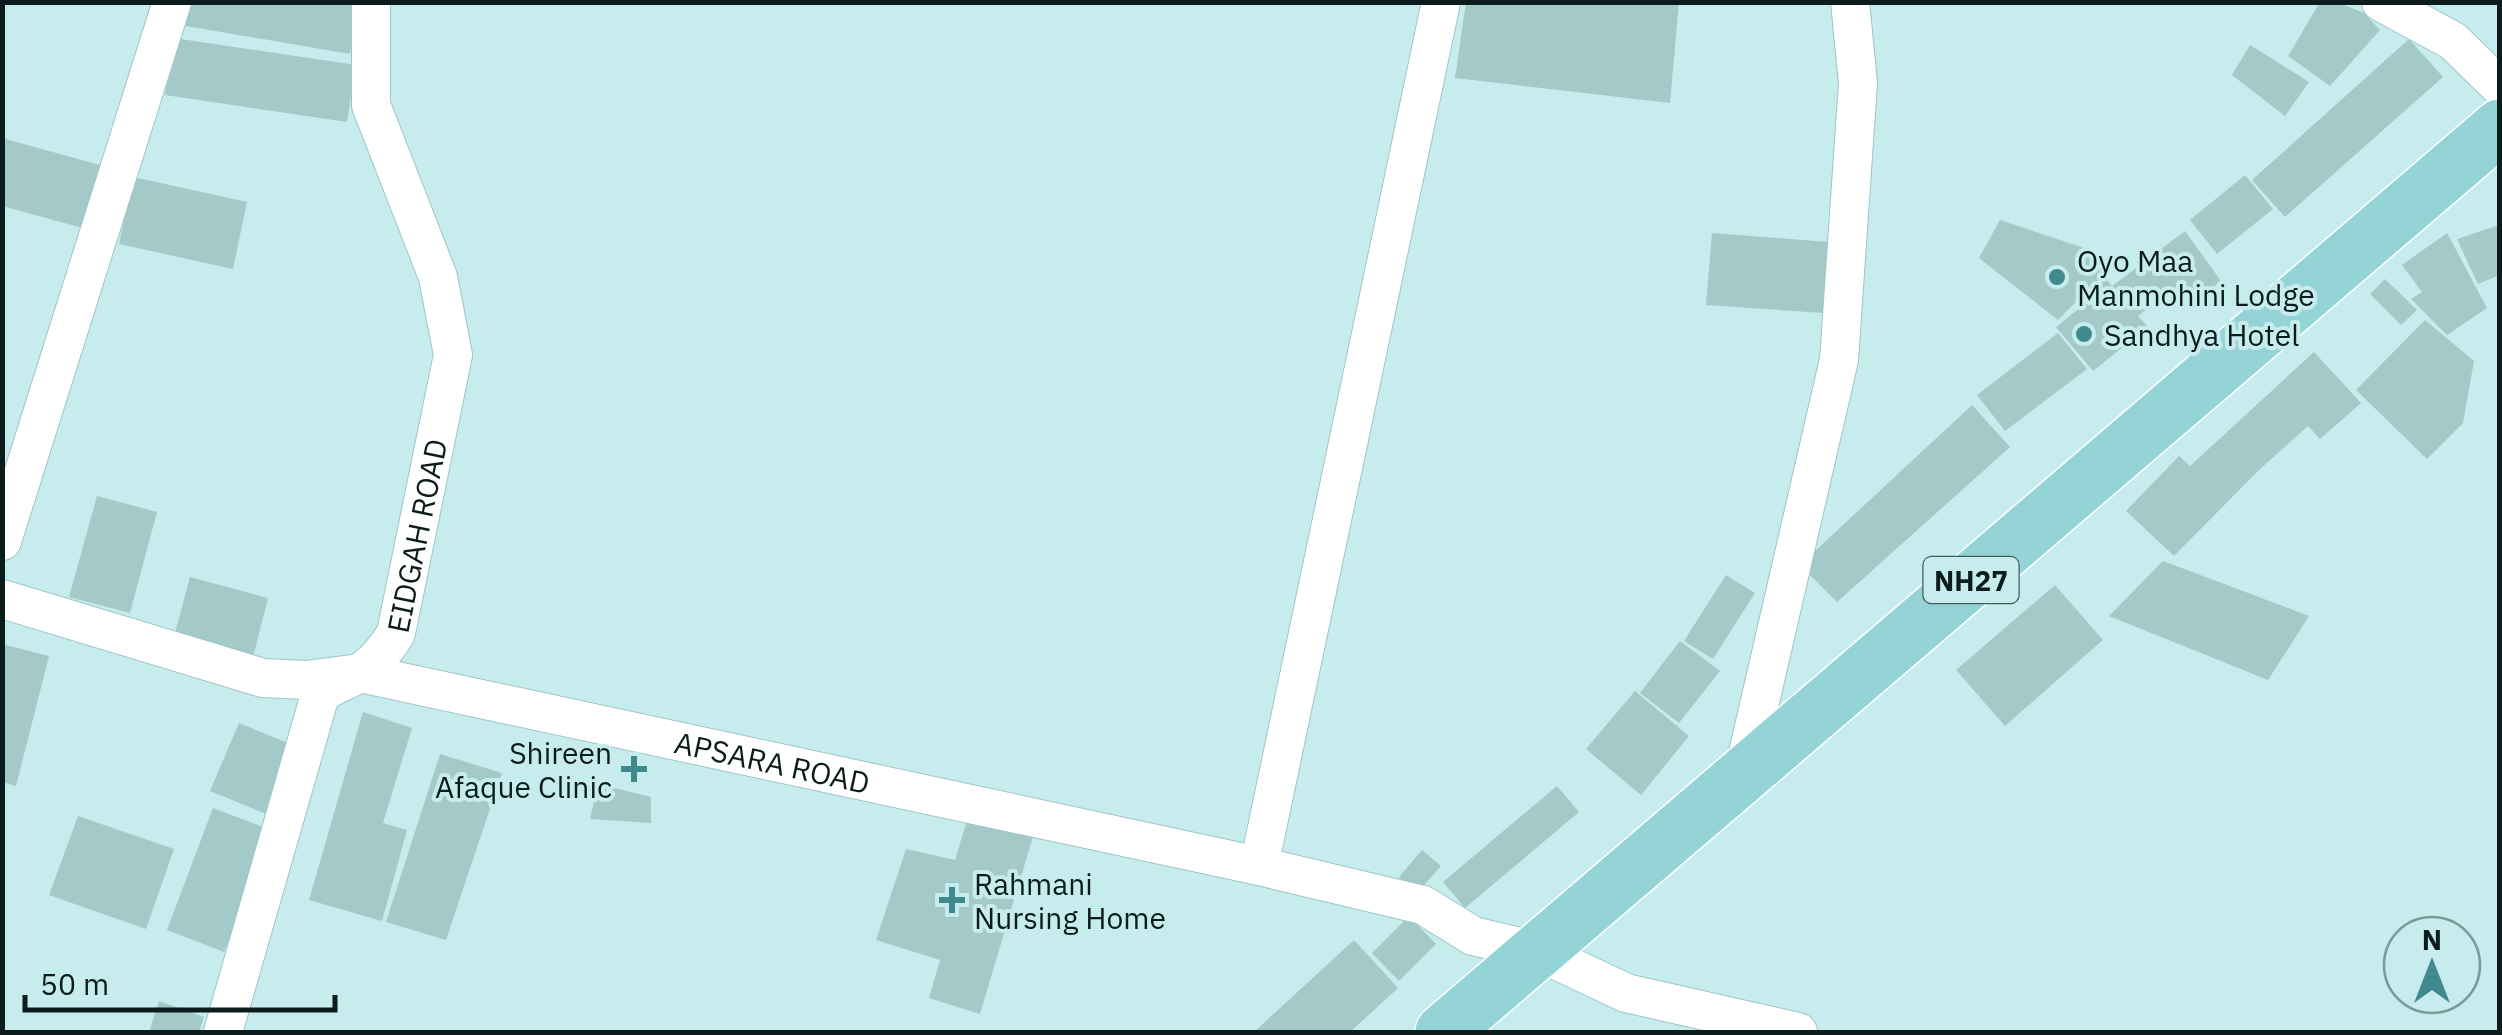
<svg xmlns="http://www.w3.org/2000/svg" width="2502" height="1035" viewBox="0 0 2502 1035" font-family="'IBM Plex Sans',sans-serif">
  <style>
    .building { fill: #a3c9c9 }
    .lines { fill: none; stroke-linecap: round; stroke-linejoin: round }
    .minor-casing { stroke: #9fc5c6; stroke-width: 40 }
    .primary-casing { stroke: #fff; stroke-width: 58 }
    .minor { stroke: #fff; stroke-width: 38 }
    .primary { stroke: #94d4d6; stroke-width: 55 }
    .poi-dot { fill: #41898c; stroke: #c6eced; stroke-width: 4 }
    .labels { text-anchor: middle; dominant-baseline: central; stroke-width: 8; stroke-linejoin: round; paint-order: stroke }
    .shield { fill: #c6eced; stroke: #445a5a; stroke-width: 2.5 }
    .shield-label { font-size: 28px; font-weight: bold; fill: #0c1b1b }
    .poi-label { font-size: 30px; fill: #0c1b1b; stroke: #c6eced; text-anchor: start }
    .street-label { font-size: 30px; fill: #0c1b1b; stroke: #c6eced }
  </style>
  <rect width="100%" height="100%" fill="#c6eced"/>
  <path class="building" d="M184 2H358L350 54 180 25Z
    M1466 2H1679L1670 103 1455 78Z
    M2320 2H2337L2364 13 2380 30 2330 86 2288 56Z
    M174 38 356 65 347 122 165 95Z
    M2409 39 2443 77 2285 217 2252 180Z
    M2250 45 2309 82 2285 116 2232 75Z
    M2 138 107 167 90 230 2 206Z
    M2245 175 2273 209 2217 254 2190 220Z
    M133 177 247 202 233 269 119 244Z
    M2000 220 2099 253 2111 267 2103 276 2112 286 2185 231 2221 281 2195 301 2183 282 2138 316 2148 327 2093 371 2056 327 2082 306 2077 301 2058 320 1979 258Z
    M2499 225 2500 275 2478 284 2457 239Z
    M1712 233 1828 242 1823 313 1706 305Z
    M2447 233 2487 308 2447 335 2411 299 2422 292 2402 265Z
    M2385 279 2417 310 2401 325 2370 294Z
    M2425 320 2474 361 2463 423 2427 459 2356 390Z
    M2058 333 2087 369 2005 431 1977 395Z
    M2314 352 2361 403 2320 439 2308 426 2258 471 2174 556 2126 511 2179 456 2190 466Z
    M1972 405 2010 447 1837 602 1800 565Z
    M97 496 157 512 130 613 69 597Z
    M2163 561 2309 616 2268 680 2109 616Z
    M1726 575 1755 593 1713 659 1684 641Z
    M190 577 268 598 251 665 172 644Z
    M2055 585 2103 640 2005 726 1956 670Z
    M1680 641 1720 671 1679 723 1640 693Z
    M2 644 49 656 16 786 2 782Z
    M1635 691 1689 736 1641 795 1586 749Z
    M363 712 412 728 383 823 407 830 382 921 309 900Z
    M239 723 300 748 271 816 210 791Z
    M440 754 502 773 446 940 386 922Z
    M598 784 651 797V823L590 819Z
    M1557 786 1579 812 1465 908 1443 882Z
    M213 808 271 830 224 952 167 930Z
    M970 810 1035 830 980 1014 929 998 940 960 876 940 906 849 955 860Z
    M78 816 174 849 146 929 49 895Z
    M1422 850 1441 866 1418 892 1399 877Z
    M1409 916 1436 944 1399 981 1372 953Z
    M1354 940 1398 988 1350 1032H1254Z
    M159 1001 204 1017 199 1032H149Z"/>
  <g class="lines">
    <g class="minor-casing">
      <g id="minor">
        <path d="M2381 2 2453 41 2500 87"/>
        <path d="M2 541 172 2"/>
        <path id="s1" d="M2 599 263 678 306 680 360 673 1259 866 1423 905 1473 936 1537 951 1626 993 1798 1032"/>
        <path d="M1743 775 1839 360 1858 83 1850 2"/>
        <path d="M1259 866 1441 2"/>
        <path id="s2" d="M223 1032 320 695C330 686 344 682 356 675 372 666 387 649 396 633L453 355 438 277 371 105V2"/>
      </g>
    </g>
    <g class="primary-casing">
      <path id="primary" d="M1443 1032 2500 127"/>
    </g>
    <use href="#minor" class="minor"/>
    <use href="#primary" class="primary"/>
  </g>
  <g class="poi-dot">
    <circle cx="2057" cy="277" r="10"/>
    <circle cx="2084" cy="334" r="10"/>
    <path d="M629 754h10v10h10v10h-10v10h-10v-10h-10v-10h10z"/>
    <path d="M947 885h10v10h10v10h-10v10h-10v-10h-10v-10h10z"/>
  </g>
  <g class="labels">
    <rect class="shield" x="1923.5" y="557" width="95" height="46" rx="8"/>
    <g class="shield-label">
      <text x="1971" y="580">NH27</text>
    </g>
    <g class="poi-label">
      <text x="2077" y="260">Oyo Maa<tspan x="2077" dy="34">Manmohini Lodge</tspan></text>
      <text x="2104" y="334">Sandhya Hotel</text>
      <text x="612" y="752" text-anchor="end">Shireen<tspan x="612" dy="34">Afaque Clinic</tspan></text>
      <text x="974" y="883">Rahmani<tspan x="974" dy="34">Nursing Home</tspan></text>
    </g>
    <g class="street-label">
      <text stroke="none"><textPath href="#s2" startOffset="550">EIDGAH ROAD</textPath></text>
      <text stroke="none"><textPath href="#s1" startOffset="792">APSARA ROAD</textPath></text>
    </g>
  </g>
  <rect width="2502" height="1035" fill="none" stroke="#0c1b1b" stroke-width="10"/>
  <g transform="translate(2432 965)"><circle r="48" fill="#c6eced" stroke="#7c9899" stroke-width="2.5"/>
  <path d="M0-8L18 38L0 25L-18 38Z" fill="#41898c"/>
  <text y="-15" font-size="28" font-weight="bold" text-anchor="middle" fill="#0c1b1b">N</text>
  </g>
  <path d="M25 995v15h310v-15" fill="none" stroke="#0c1b1b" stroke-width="5"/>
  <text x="40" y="995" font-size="30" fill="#0c1b1b" stroke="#c6eced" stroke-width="8" paint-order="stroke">50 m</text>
</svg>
